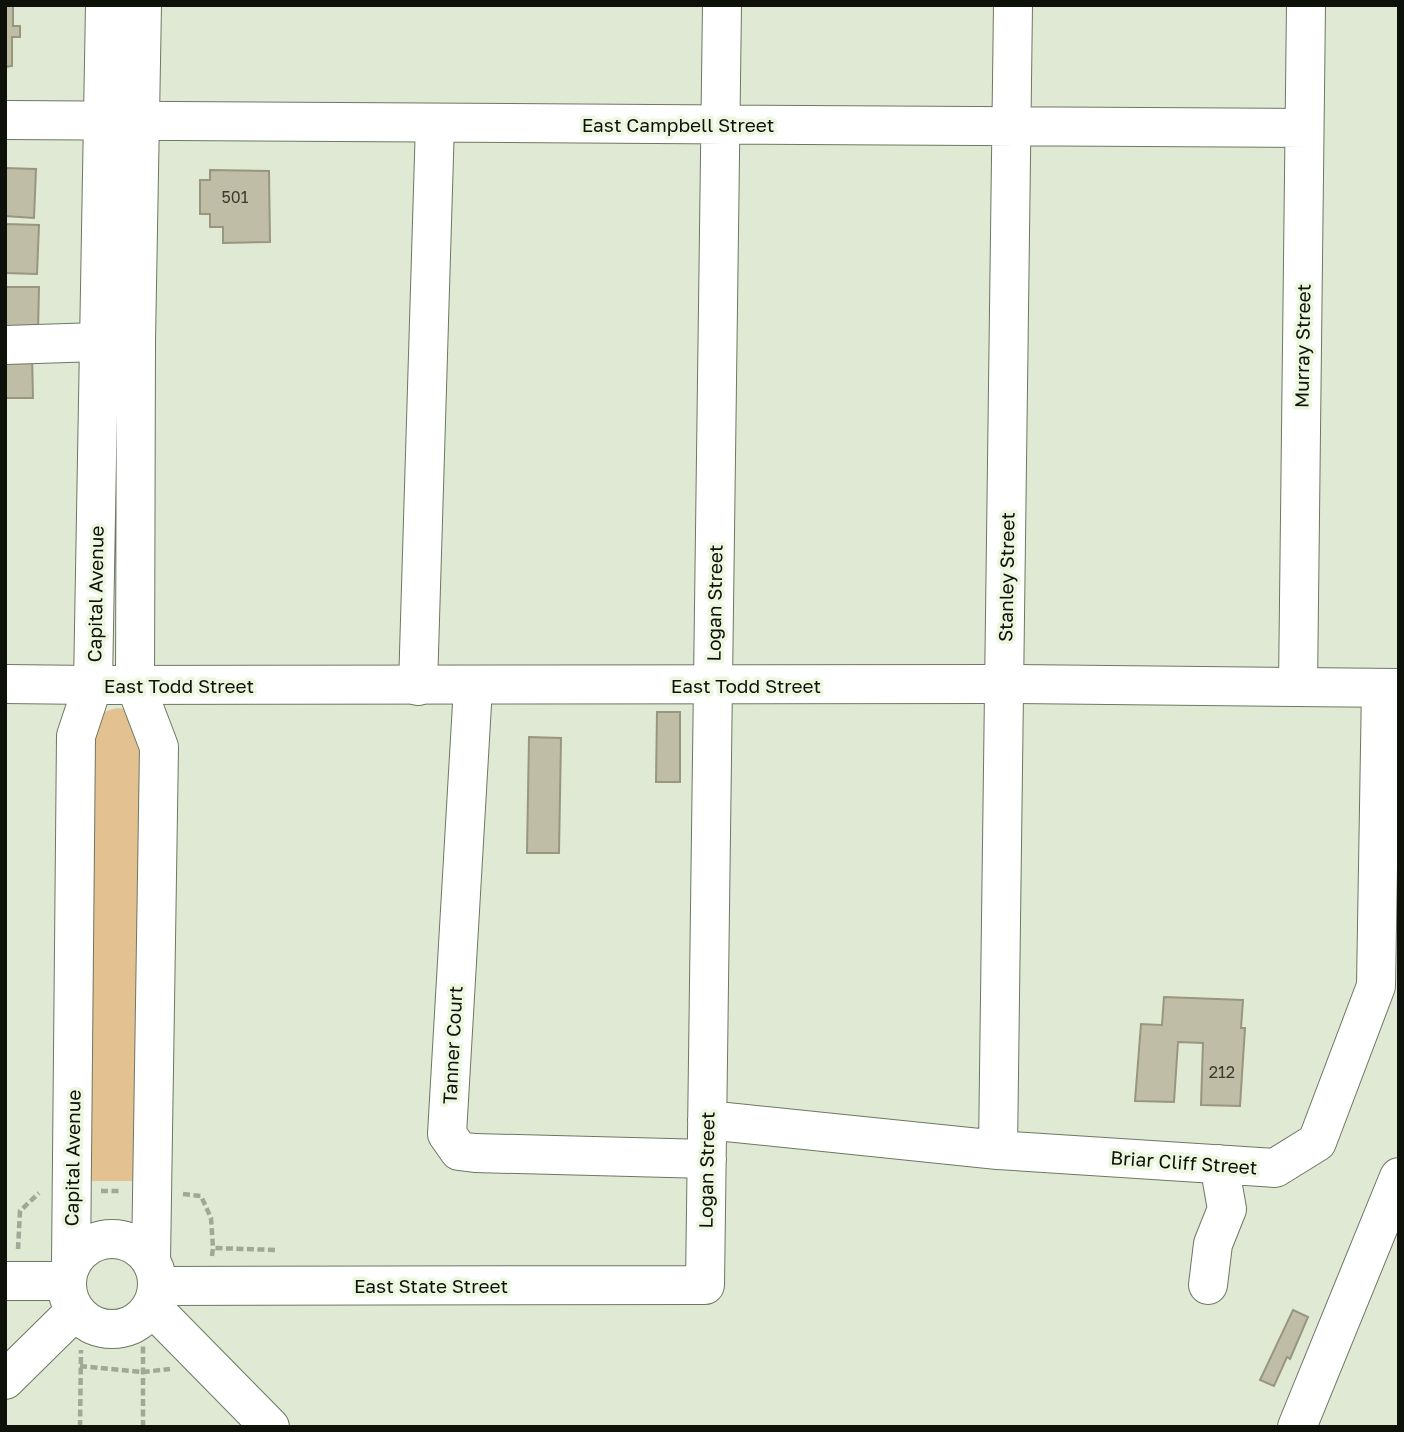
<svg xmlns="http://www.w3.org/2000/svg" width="1404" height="1432" viewBox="0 0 1404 1432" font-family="'Golos Text',sans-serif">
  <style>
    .green { fill: #e3c191 }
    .building { fill: #c0bda6; stroke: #999680; stroke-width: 2 }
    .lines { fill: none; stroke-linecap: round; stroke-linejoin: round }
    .minor-casing { stroke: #6e7763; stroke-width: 40 }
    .major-casing { stroke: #6e7763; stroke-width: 40 }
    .path { stroke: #a1a897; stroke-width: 4.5; stroke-dasharray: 7 3.5; stroke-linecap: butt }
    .minor { stroke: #fff; stroke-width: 38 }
    .major { stroke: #fff; stroke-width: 38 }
    .labels { text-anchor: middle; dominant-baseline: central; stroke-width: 7; stroke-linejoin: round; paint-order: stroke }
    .number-label { font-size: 16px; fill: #3a3c31 }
    .street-label { font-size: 19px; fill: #0e110a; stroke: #edf7e0 }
  </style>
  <rect width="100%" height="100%" fill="#e0e9d3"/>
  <path class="green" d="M118 708 131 710 141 717 145 1181H82L86 737C94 720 99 711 118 708Z"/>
  <path class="building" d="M5 5H13V26H20V37H12V66L5 67Z
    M5 168 36 169 34 218 5 216Z
    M210 170 269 171 270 242 223 243V227H210V214H200V180H210Z
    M5 224 39 225 37 274 5 273Z
    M5 287H39L38 333H5Z
    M5 354H32L33 398H5Z
    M657 712H680V782H656Z
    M529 737 561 738 559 853H527Z
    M1164 997 1243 1000 1241 1028H1245L1240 1106 1201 1105 1203 1043 1178 1042 1174 1102 1135 1101 1141 1024 1162 1025Z
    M1293 1310 1308 1317 1290 1359 1287 1357 1274 1386 1260 1380Z"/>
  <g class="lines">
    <g class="minor-casing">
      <path id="minor" d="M5 120 1304 128
        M5 345 130 341
        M5 684 93 685 76 736 71 1265
        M135 684 159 747 151 1261
        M418 686 435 123
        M473 687 447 1134 459 1151 475 1153 707 1159
        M1298 687 1306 5
        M707 1120 998 1150 1275 1168 1317 1142 1376 986 1381 688
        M998 1150 1013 5
        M67 1284a45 45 0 1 1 90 0a45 45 0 1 1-90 0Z
        M5 1281H66
        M1208 1285 1213 1244 1227 1209 1219 1164
        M158 1286 705 1285 722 5
        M152 1307 270 1427
        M5 1380 75 1311"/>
    </g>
    <g class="major-casing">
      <path id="major" d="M105 5 93 685 1004 684 1399 688
        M135 684 136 341 142 5
        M1297 1427 1399 1177"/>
    </g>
    <path class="path" d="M101 1191H120
      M183 1194 201 1196 211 1218 213 1248
      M18 1249 20 1211 39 1193
      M212 1256 213 1248 277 1250
      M80 1366 143 1372 170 1369
      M80 1427 81 1350
      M143 1427V1345"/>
    <use href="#minor" class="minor"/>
    <use href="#major" class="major"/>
  </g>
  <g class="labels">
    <g class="number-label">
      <text x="235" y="197">501</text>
      <text x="1222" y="1072">212</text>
    </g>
    <g class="street-label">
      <text x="678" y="124">East Campbell Street</text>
      <text transform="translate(1302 346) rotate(-89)">Murray Street</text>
      <text transform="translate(1006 577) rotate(-89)">Stanley Street</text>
      <text transform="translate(95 594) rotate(-89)">Capital Avenue</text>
      <text transform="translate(714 603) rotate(-89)">Logan Street</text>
      <text x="179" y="685">East Todd Street</text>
      <text x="746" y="685">East Todd Street</text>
      <text transform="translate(452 1045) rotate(-87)">Tanner Court</text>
      <text transform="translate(72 1158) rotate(-89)">Capital Avenue</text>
      <text transform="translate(1184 1162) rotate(4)">Briar Cliff Street</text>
      <text transform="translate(706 1170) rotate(-89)">Logan Street</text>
      <text x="431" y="1285">East State Street</text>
    </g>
  </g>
  <rect width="1404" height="1432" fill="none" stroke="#0e110a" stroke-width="14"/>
</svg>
